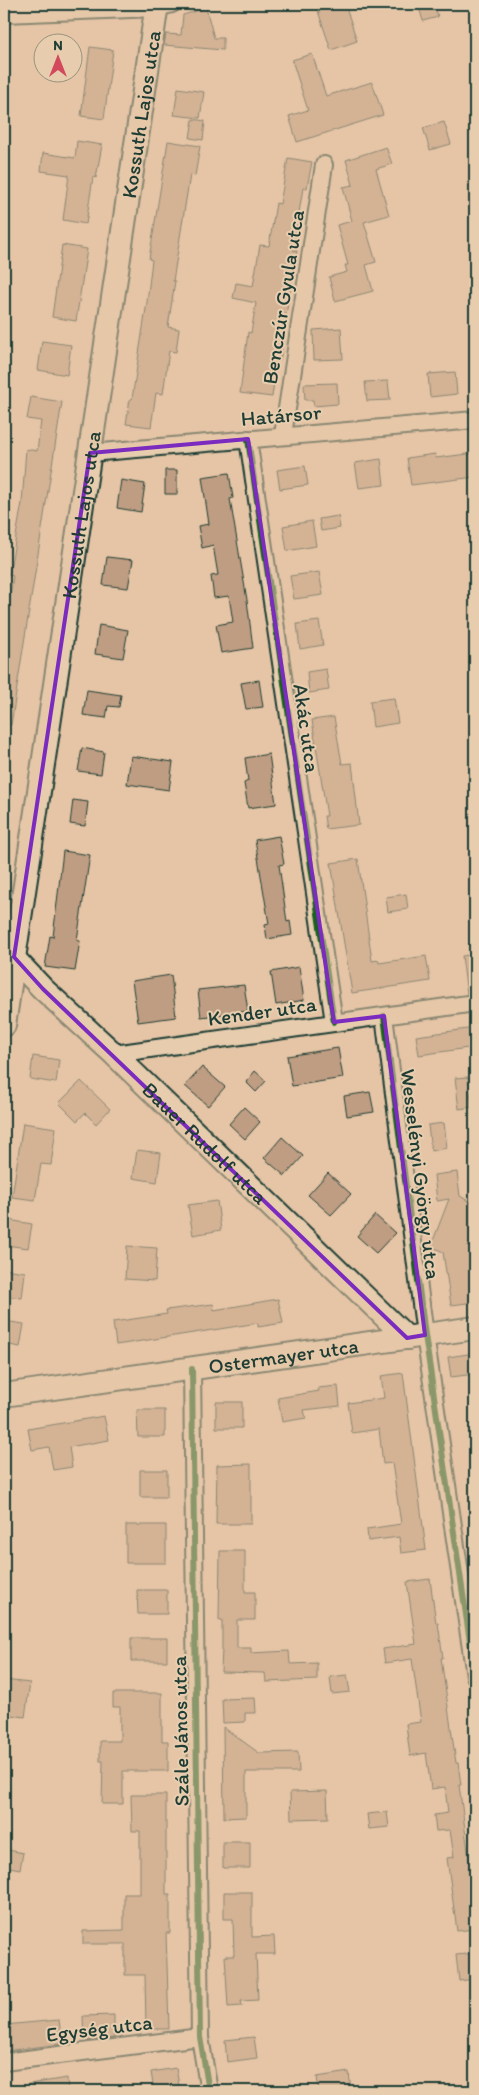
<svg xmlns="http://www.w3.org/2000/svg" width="479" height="2095" viewBox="0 0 479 2095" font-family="Itim,sans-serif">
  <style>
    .building { fill: #bf9d82; stroke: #1f3d34 }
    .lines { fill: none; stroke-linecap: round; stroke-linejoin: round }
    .street-casing { stroke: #1f3d34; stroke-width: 20 }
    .secondary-casing { stroke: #1f3d34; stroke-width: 26 }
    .street { stroke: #e7cdae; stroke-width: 16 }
    .secondary { stroke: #e7cdae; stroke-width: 22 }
    .cycleway-casing { stroke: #e7cdae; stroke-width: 9 }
    .cycleway { stroke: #1b5e20; stroke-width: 6 }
    .marked { fill: none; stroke: #7b2cbf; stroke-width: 4; stroke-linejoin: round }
    .labels { text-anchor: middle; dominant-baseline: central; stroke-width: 4; stroke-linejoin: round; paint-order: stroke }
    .street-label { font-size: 21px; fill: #1f3d34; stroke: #e7cdae }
  </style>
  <rect width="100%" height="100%" fill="#e6c5a6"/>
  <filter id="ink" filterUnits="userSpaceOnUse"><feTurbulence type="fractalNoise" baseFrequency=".02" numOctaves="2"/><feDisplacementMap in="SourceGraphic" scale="10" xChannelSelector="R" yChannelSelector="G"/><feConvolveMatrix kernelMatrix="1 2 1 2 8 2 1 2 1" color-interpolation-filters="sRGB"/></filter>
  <g filter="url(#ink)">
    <path class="building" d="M329 4H345L357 41 331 50 317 8Z
      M418 4H434L438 17 423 21Z
      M206 8 214 38H223V50L164 45 166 34 181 35 183 15Z
      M90 47 113 50 104 119 81 116Z
      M312 54 326 96 372 82 383 115 297 142 289 116 308 110 292 60Z
      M178 88 204 92 200 118 174 115Z
      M193 119 205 121 203 140 190 138Z
      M444 122 451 144 430 150 423 128Z
      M77 141 102 145 96 178 93 177 86 224 63 220 69 175 41 171 43 153 75 158Z
      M168 141 200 146 195 176 190 175 173 281H175L168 327 179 329 176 352 169 351 163 394 156 393 151 427 126 424 130 399H132L147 302 152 260 149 259Z
      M386 147 392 164 376 169 389 215 364 222 376 262 366 265 373 291 335 301 329 277 347 272 345 265H348L337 225 352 221 343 187 353 185 346 160Z
      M288 158 312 162 307 188H303L293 250 297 251 282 338H284L280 361 277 360 272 397 240 393 248 332 251 333 256 303 233 298 236 283 253 286 260 245 269 246 276 203 280 204Z
      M62 245 87 249 76 321 52 317Z
      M341 328 343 359 314 360 313 330Z
      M42 341 71 345 67 375 38 370Z
      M455 372 457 394 430 397 428 374Z
      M388 381 390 400 367 401 365 382Z
      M337 383 338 404 314 406 313 400H305L304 384Z
      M31 397 62 402 11 725 4 724V626H6L13 576 9 575 22 503 26 449 37 451 41 421 27 419Z
      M475 453V477L411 485 407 458 435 454 436 458Z
      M381 459 384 485 359 488 355 463Z
      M305 466 308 485 280 489 277 470Z
      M165 470H177V494H165Z
      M229 473 233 498 230 499 247 600 253 648 221 653 216 625 233 622 229 596 214 598 211 576 218 575 213 545 202 548 198 526 209 524 202 477Z
      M121 480 145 484 141 512 117 508Z
      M338 516 340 528 321 531 319 519Z
      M312 521 316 546 287 551 283 526Z
      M107 557 133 560 128 588 103 585Z
      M319 572 323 595 294 599 290 576Z
      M319 621 323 645 300 649 297 624Z
      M99 625 128 630 123 658 95 654Z
      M326 669 329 690 309 693 307 672Z
      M259 680 263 707 246 709 241 683Z
      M87 690 121 695 119 707 108 706 106 718 83 715Z
      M394 698 398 723 373 727 370 701Z
      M334 717 342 764 352 763 359 825 326 829 324 816H327L312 720Z
      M82 748 104 752 101 774 78 771Z
      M269 754 276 804 248 808 244 783 248 781 245 758Z
      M131 756 173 762 169 790 127 784Z
      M73 800 88 802 85 826 70 824Z
      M279 836 284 864 279 865 287 922 290 921 292 935 267 939 265 925 269 924 255 840Z
      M63 851 90 855 77 940 80 941 75 971 45 967 50 936 53 937Z
      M358 859 372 961 378 960 379 963 426 956 430 981 352 993 331 863Z
      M406 894 408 909 388 912 386 897Z
      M475 954V993L467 994 462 956Z
      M299 967 304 1000 276 1005 271 972Z
      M171 975 176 1017 138 1022 132 981Z
      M244 985 248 1011 201 1017 198 990Z
      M475 1028V1047L419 1055 416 1036Z
      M338 1048 343 1078 292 1086 287 1056Z
      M33 1056 59 1060 56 1083 30 1079Z
      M202 1067 225 1087 208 1106 185 1086Z
      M255 1071 266 1081 256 1092 246 1082Z
      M468 1077 472 1107 459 1109 455 1078Z
      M81 1081 110 1109 96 1124 85 1113 77 1121 59 1103Z
      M370 1092 374 1112 347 1116 344 1096Z
      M244 1107 260 1122 245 1139 229 1124Z
      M23 1123 56 1128 51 1165 41 1164 35 1200 12 1197Z
      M444 1123 447 1148 431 1151 428 1125Z
      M282 1137 303 1156 285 1176 264 1158Z
      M137 1150 161 1153 157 1182 133 1178Z
      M457 1172 460 1196 475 1205V1243L470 1252 475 1302 451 1305 443 1252 431 1246 449 1199 437 1201 434 1175Z
      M328 1173 351 1194 331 1215 308 1195Z
      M217 1201 221 1230 193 1235 188 1205Z
      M375 1215 395 1233 376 1253 357 1236Z
      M8 1220 32 1224 28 1248 5 1245Z
      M127 1246 157 1248 155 1281 125 1279Z
      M4 1269 25 1272 22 1298 4 1296Z
      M278 1299 283 1323 258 1327V1323L116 1345 113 1322 167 1314 166 1310 213 1304 214 1310Z
      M4 1321 24 1324 20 1347 4 1344Z
      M475 1353V1374L451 1377 448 1357Z
      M403 1373 426 1550 401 1553 399 1537 368 1541 367 1529 401 1524 392 1463 383 1464 379 1429 352 1433 348 1403 384 1398 381 1376Z
      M338 1386 340 1406 304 1410 306 1418 282 1422 278 1398 319 1391 318 1388Z
      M216 1402H242V1428H216Z
      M137 1410H165V1437H138Z
      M104 1416 109 1440 69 1447 72 1467 53 1470 49 1447 32 1450 28 1429Z
      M251 1464V1524H216L217 1465Z
      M140 1470H167V1497H140Z
      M126 1525H166V1563H126Z
      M220 1551H245V1592H255V1620H237V1648H251V1653L289 1651 290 1664 317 1663V1680L266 1682 265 1673 221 1672 222 1648V1620H219Z
      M430 1579 436 1623H438L443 1658H441L456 1763H458L461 1785H459L475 1903V1929L457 1931 447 1858 454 1857 450 1830 436 1831 434 1815 448 1813 445 1787 431 1789 426 1753 410 1756 406 1724 421 1722 412 1659 385 1663 383 1649 416 1644 407 1582Z
      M137 1590H167V1614H138Z
      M131 1638H167V1661H131Z
      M347 1675 350 1692 332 1694 330 1677Z
      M4 1680 30 1683 25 1717 4 1714Z
      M113 1693H162V1741H168V1771H123V1804H102L103 1761H100V1741H120V1707H113Z
      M255 1698 256 1713H245V1722L223 1723 222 1699Z
      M223 1727 259 1753 298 1752 299 1772H246V1817L224 1818Z
      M327 1791 328 1818 291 1819 290 1792Z
      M131 1795H166V1894H170V1933H166L169 2029H146L145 1975H125V1944H83V1931L124 1930V1894H140V1831H132Z
      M387 1812 389 1827 369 1829 367 1814Z
      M223 1842H250V1868H223Z
      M4 1849 23 1853 20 1869 4 1866Z
      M224 1892H252V1937L274 1936 275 1954H256L258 2000 241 2001 242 2006 228 2007 225 1956H234L233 1919H224Z
      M475 1953V1979L459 1981 456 1955Z
      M114 2015V2038L84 2041 83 2016Z
      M59 2020 62 2044 4 2051V2025Z
      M254 2037 257 2058 227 2062 225 2040Z
      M176 2068 180 2091H154L151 2072Z
      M349 2072 351 2091H319L317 2077Z
      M67 2078 68 2091H30L29 2084Z"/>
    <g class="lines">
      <g class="street-casing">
        <path id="street" d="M4 14 156 8 172 4
          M283 435 324 165
          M248 439 334 1022
          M90 453 475 420
          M384 1016 425 1335 475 1676
          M114 1054 475 1003
          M192 1369 200 2037 209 2091
          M4 2062 200 2037"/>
      </g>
      <g class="secondary-casing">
        <g id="secondary">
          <path id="s1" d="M7 951 43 989 114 1054 407 1338"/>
          <path id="s2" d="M4 1025 157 4"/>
          <path id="s3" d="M4 1395 475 1328"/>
        </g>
      </g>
      <use href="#street" class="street"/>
      <use href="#secondary" class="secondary"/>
      <g class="cycleway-casing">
        <path id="cycleway" d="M248 439 334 1022
          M384 1016 425 1335 475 1676
          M192 1369 200 2037 209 2091"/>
      </g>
      <use href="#cycleway" class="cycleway"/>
    </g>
  </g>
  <path d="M0 0H479V2095H0ZM248 439 334 1022 384 1016 425 1335 407 1338 43 989 14 957 90 453Z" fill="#e6c5a6" fill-opacity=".55" fill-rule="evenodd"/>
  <path class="marked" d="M248 439 334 1022 384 1016 425 1335 407 1338 43 989 14 957 90 453Z"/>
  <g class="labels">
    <g class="street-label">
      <text stroke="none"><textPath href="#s2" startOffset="921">Kossuth Lajos utca</textPath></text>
      <text transform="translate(283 297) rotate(-81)">Benczúr Gyula utca</text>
      <text transform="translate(281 415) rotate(-5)">Határsor</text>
      <text stroke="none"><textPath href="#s2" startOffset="516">Kossuth Lajos utca</textPath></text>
      <text transform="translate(307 728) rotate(82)">Akác utca</text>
      <text transform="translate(262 1011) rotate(-8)">Kender utca</text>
      <text stroke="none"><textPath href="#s1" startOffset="276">Bauer Rudolf utca</textPath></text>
      <text transform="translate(421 1174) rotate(83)">Wesselényi György utca</text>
      <text stroke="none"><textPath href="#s3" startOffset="282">Ostermayer utca</textPath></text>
      <text transform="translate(180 1731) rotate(-91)">Szále János utca</text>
      <text transform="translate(99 2028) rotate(-7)">Egység utca</text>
    </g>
  </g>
  <rect width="479" height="2095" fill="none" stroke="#e7cdae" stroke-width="20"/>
  <rect x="10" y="10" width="459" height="2075" fill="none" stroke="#1f3d34" stroke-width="2" filter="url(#ink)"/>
  <g transform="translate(58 58)"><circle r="24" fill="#e7cdae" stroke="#97937d"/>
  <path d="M0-4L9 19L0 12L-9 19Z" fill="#d1495b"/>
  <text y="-8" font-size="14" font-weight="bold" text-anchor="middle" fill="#1f3d34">N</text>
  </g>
</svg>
